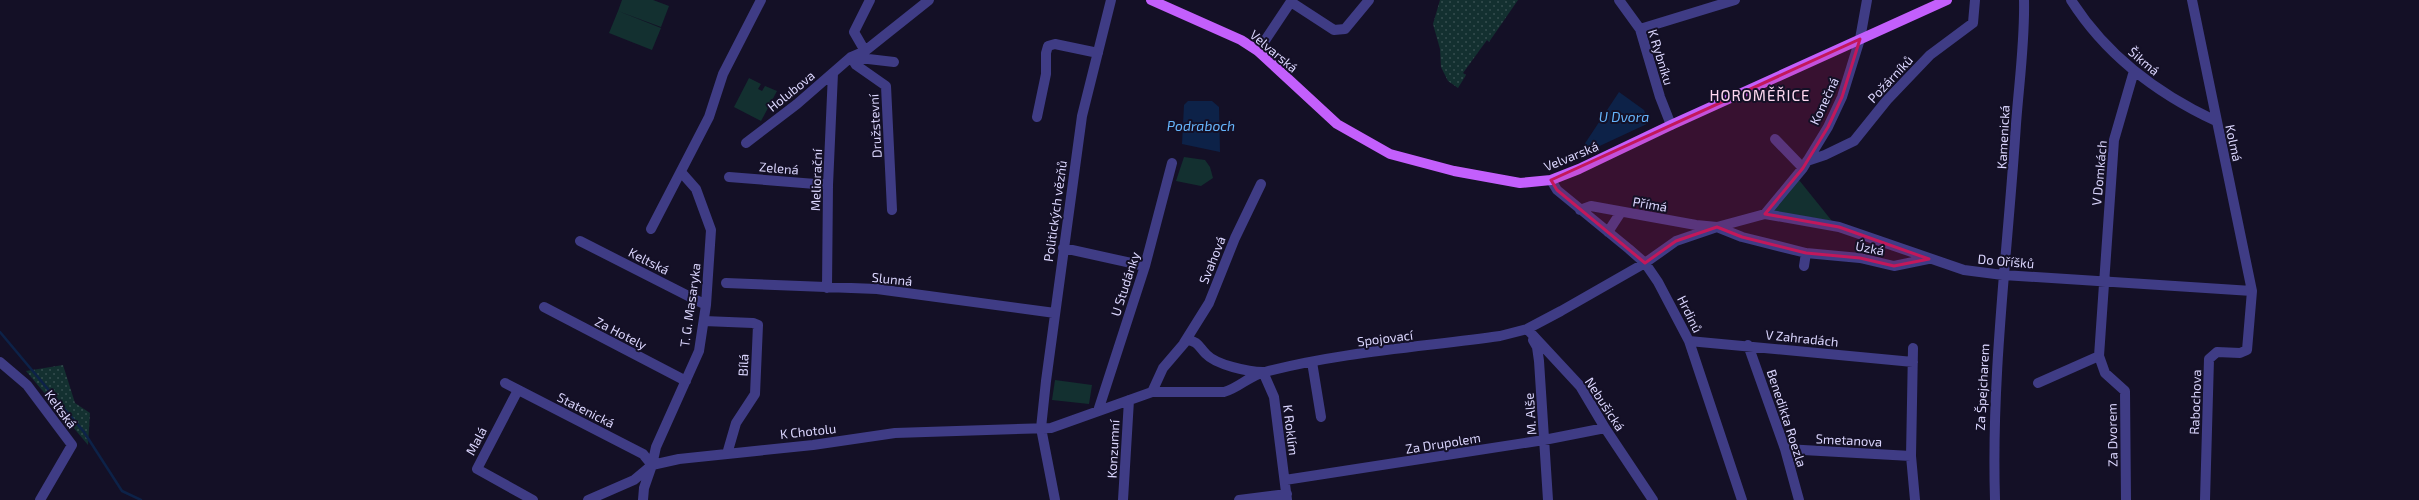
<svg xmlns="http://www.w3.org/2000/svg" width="2419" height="500" viewBox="0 0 2419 500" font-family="'Exo 2',sans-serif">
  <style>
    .grass { fill: url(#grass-dots) }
    .park { fill: #133030 }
    .water { fill: #0d2248 }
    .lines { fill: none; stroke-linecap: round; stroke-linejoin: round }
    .stream { stroke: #0d2248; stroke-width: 2.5 }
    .minor { stroke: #3f3c85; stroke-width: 10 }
    .major { stroke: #c35ffc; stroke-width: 10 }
    .marked { fill: #c2185b; fill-opacity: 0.2; stroke: #c2185b; stroke-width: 3; stroke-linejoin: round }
    .labels { text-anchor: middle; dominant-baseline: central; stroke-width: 4; stroke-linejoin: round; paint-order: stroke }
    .street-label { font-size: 13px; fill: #dbd6fe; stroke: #141026 }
    .water-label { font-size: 14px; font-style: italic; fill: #66b5fc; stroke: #141026 }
    .quarter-label { font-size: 15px; letter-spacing: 1px; fill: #fed8f0; stroke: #141026 }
  </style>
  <defs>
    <pattern id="grass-dots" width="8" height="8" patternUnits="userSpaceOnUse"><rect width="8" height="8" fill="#133030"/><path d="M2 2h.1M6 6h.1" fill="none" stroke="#354d4f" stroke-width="1.8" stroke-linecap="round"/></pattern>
  </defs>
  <rect width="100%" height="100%" fill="#141026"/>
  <path class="grass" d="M1440 0H1518L1489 42 1487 40 1463 73 1466 75 1458 88 1448 81 1441 67 1440 49 1433 24Z
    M63 365 75 403 90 413 88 445 26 371Z"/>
  <path class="park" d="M622 0H653L669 6 661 27 618 11Z
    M618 11 661 28 652 50 609 33Z
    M749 78 761 84 758 89 762 91 765 86 777 91 761 121 734 107Z
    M1184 157 1205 160 1210 167 1213 178 1201 186 1176 181Z
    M1799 180 1832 221 1772 211Z
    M1055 380 1092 385 1089 404 1052 400Z"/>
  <path class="water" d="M1619 92 1644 110 1649 123 1576 157Z
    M1188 101H1212L1219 107 1220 152 1182 144 1184 105Z"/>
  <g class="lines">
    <path class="stream" d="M0 332 84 432 122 491 141 500"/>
    <path class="minor" d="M1619 0 1640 29 1660 97 1671 125
      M2071 0C2106 55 2158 94 2216 121
      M2192 0 2252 291 2247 350 2240 353 2217 352 2209 359 2205 500
      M1291 2 1334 30 1345 29 1369 0
      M1640 29 1735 0
      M865 51 854 32 870 0
      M1258 51 1292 0
      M851 57 856 65 886 86 892 210
      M851 57 894 62
      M1037 117 1046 74V53L1048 46 1055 44 1098 53
      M1775 139 1803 168
      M746 143 797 104 851 57 865 51 929 0
      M1807 161 1825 155 1854 141 1887 100 1930 55 1973 23 1975 0
      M729 177 828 185
      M1551 180 1557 190 1629 249 1645 263 1658 282 1689 341 1742 500
      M1580 210 1591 206 1696 225 1717 227 1742 237 1806 253 1860 258 1894 266 1928 259
      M1765 214 1839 227 1964 270 2003 275 2252 291
      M651 229 709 117 723 74 761 0
      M1608 232 1621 212
      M580 241 706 305
      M1063 248 1145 266
      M1804 266 1806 253
      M726 283 877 289 1055 313
      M827 288 828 185 833 73
      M544 307 686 381
      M704 321 753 323 758 325 755 394 736 423 727 454
      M1527 329 1580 386 1605 428 1653 500
      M1533 340 1537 347 1539 361 1548 500
      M1689 341 1913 362
      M1184 343 1209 303 1235 238 1261 184
      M1748 345 1785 449 1799 500
      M1913 348 1911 456 1915 500
      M0 362 27 385 72 445 40 500
      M1312 362 1321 417
      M1263 372 1274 397 1287 500
      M505 383 643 454 652 465
      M2038 383 2099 356
      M518 390 477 469 533 500
      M1152 392 1163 368 1187 340C1198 341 1199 347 1206 354 1216 365 1249 372 1263 372
      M1098 411 1145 266 1172 163
      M1785 449 1911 456
      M1285 480 1544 440 1605 428
      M588 500 634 480 652 465 679 459 813 445 895 433 1051 428 1152 392H1224C1239 388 1250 375 1265 372 1341 352 1422 347 1500 336L1527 329 1561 311 1645 263 1676 241 1717 227 1765 214 1803 168 1828 127 1842 97 1860 39 1867 0
      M643 500 644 488 652 465 656 447 699 351 706 305 711 230 696 189 681 172
      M1055 500 1041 428 1046 381 1082 116 1111 0
      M1123 500 1129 400
      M1239 500 1287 494
      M1995 500C1991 374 2008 249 2016 124 2019 83 2025 41 2024 0
      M2126 500 2125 391 2105 373 2099 356 2114 140 2134 71"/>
    <path class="major" d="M1151 0 1241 40 1258 51 1337 124 1390 154 1454 171 1520 183 1551 180 1579 169 1671 125 1947 0"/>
  </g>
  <path class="marked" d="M1860 39 1842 97 1828 127 1803 168 1765 214 1839 227 1929 259 1894 266 1860 258 1806 253 1742 237 1717 227 1676 241 1645 263 1557 190 1551 180Z"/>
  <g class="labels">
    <g class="street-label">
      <text transform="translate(1274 51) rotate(40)">Velvarská</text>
      <text transform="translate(1661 57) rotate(73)">K Rybníku</text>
      <text transform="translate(2144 61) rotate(40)">Šikmá</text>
      <text transform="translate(1890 79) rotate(-47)">Požárníků</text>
      <text transform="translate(791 91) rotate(-39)">Holubova</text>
      <text transform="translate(1824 101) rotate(-65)">Konečná</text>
      <text transform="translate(875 126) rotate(-93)">Družstevní</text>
      <text transform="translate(2003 137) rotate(-87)">Kamenická</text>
      <text transform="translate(2234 143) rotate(78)">Kolmá</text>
      <text transform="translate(1571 156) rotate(-22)">Velvarská</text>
      <text transform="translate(779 168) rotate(5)">Zelená</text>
      <text transform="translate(2099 173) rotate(-85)">V Domkách</text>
      <text transform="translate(816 180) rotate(-88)">Meliorační</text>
      <text transform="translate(1650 204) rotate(10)">Přímá</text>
      <text transform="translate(1055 211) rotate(-82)">Politických vězňů</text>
      <text transform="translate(1870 248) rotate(11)">Úzká</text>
      <text transform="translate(1212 260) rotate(-68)">Svahová</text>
      <text transform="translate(649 261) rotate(27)">Keltská</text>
      <text transform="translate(2006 261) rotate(5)">Do Oříšků</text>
      <text transform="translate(892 279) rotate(6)">Slunná</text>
      <text transform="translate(1125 284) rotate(-72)">U Studánky</text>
      <text transform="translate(690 305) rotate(-82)">T. G. Masaryka</text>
      <text transform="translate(1690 314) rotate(64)">Hrdinů</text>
      <text transform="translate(621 333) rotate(27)">Za Hotely</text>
      <text transform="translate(1385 338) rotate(-7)">Spojovací</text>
      <text transform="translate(1802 338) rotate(6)">V Zahradách</text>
      <text transform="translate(743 365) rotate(-87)">Bílá</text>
      <text transform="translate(1982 387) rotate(-87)">Za Špejcharem</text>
      <text transform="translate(2195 402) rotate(-88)">Rabochova</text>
      <text transform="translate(1605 404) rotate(57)">Nebušická</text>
      <text transform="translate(61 409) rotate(53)">Keltská</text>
      <text transform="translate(586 410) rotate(27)">Statenická</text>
      <text transform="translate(1530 414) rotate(-94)">M. Alše</text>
      <text transform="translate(1787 418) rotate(72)">Benedikta Roezla</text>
      <text transform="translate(1291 430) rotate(83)">K Roklím</text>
      <text transform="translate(808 431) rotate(-6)">K Chotolu</text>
      <text transform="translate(2112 435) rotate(-91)">Za Dvorem</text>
      <text transform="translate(1849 440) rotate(3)">Smetanova</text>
      <text transform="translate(476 441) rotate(-62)">Malá</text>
      <text transform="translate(1443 443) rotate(-9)">Za Drupolem</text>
      <text transform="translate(1113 449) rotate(-87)">Konzumní</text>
    </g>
    <g class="water-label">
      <text x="1624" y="116">U Dvora</text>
      <text x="1201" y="125">Podraboch</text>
    </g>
    <g class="quarter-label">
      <text x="1760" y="95">HOROMĚŘICE</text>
    </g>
  </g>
</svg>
